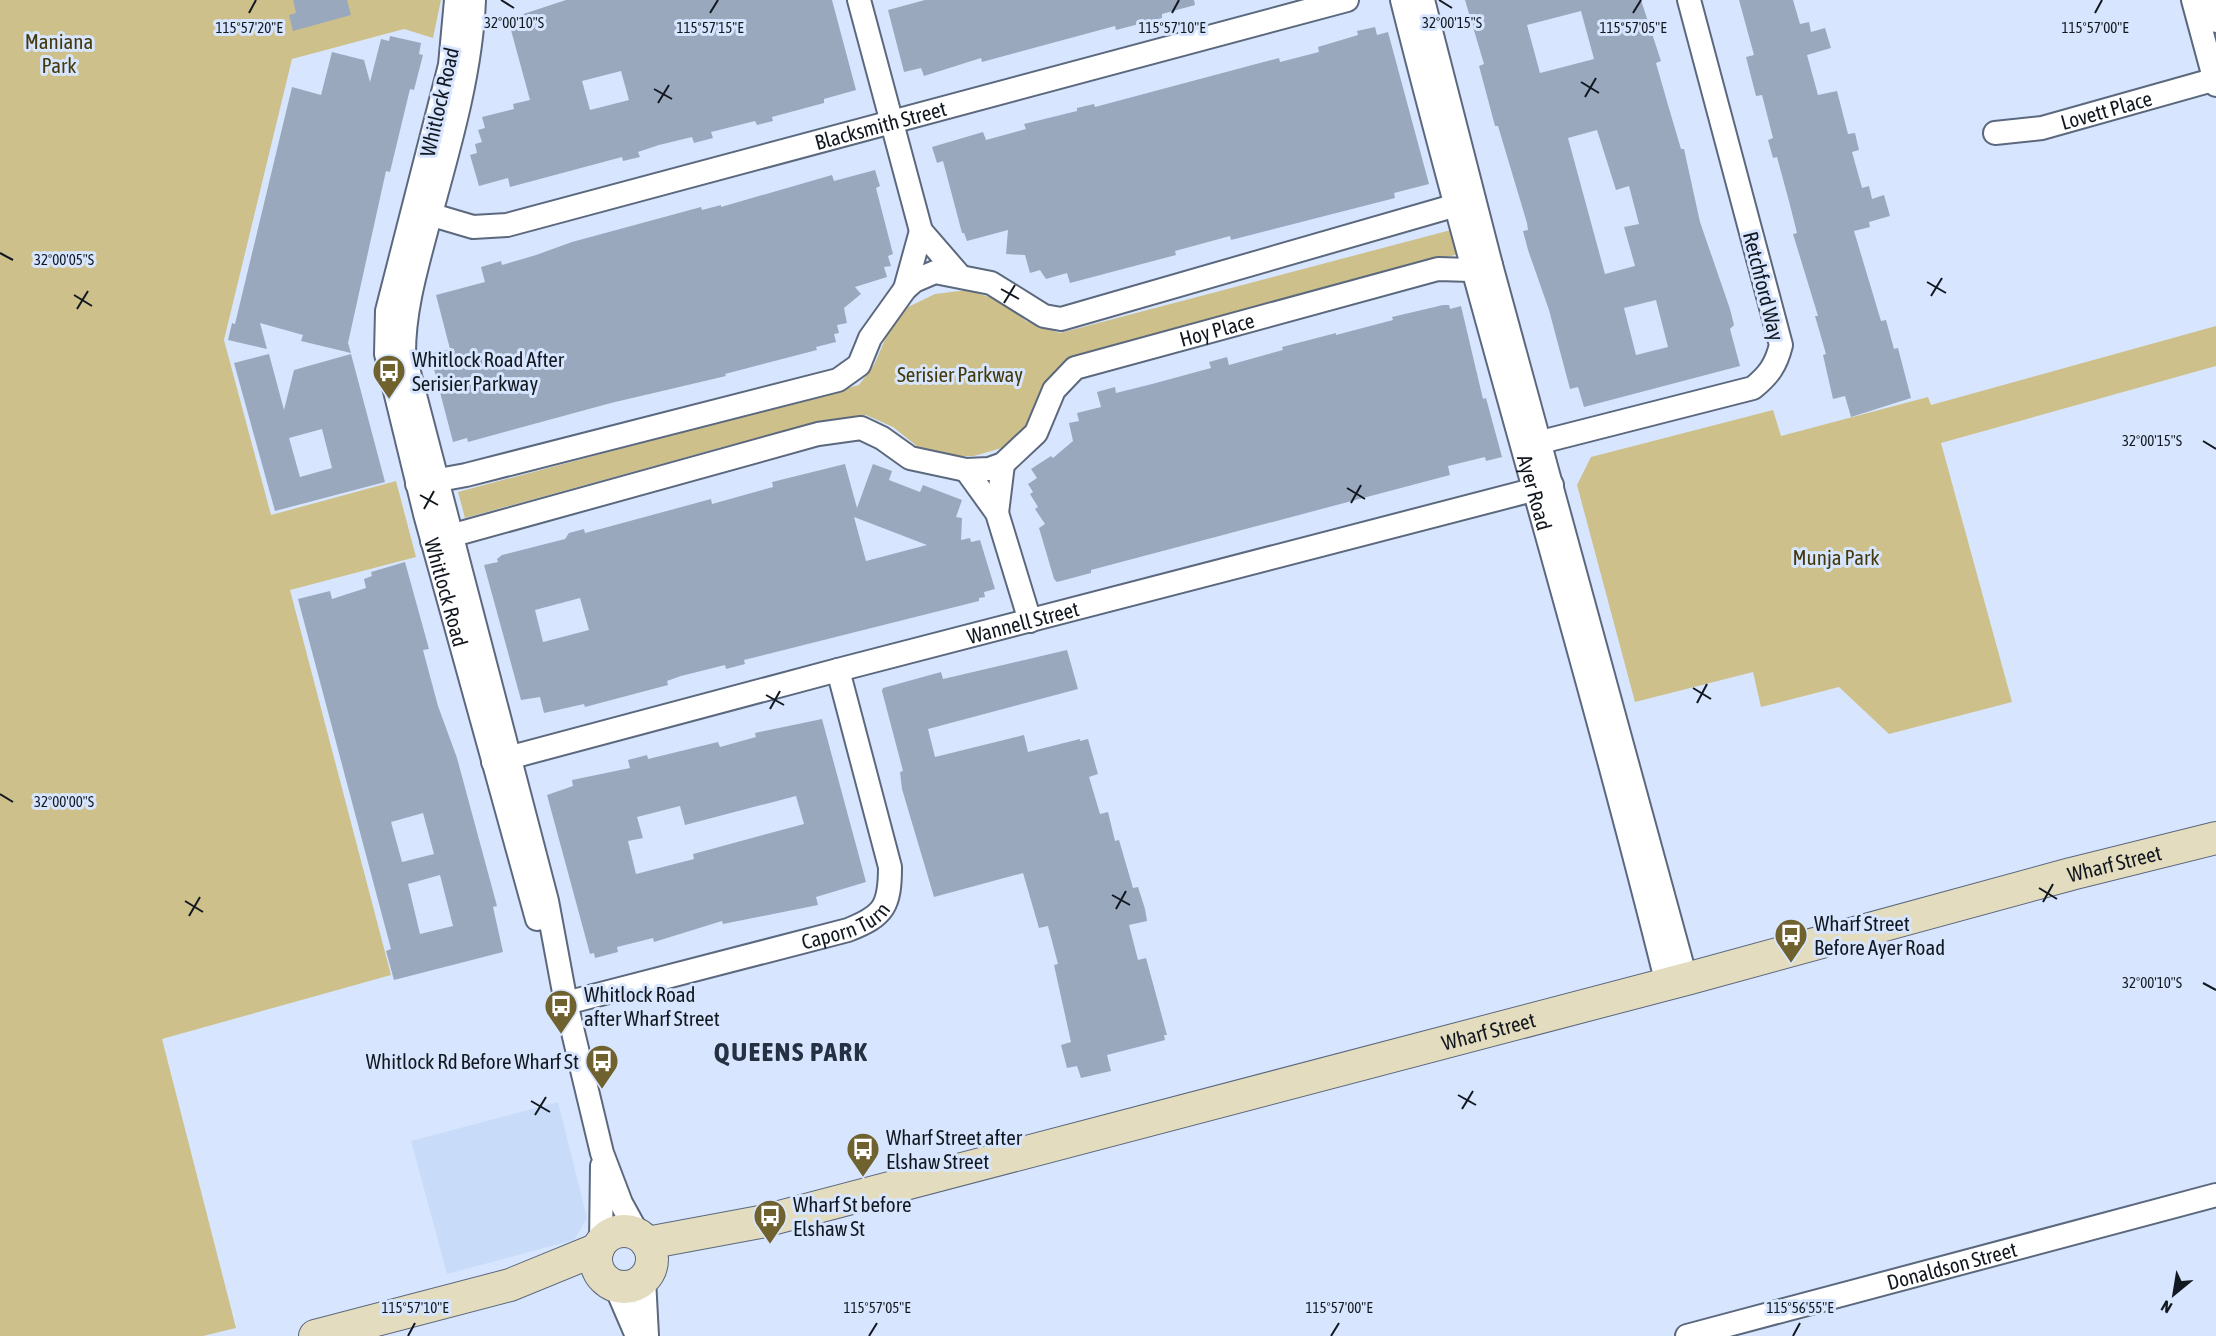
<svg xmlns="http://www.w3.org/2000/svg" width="2216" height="1336" viewBox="0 0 2216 1336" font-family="'Asap Condensed',sans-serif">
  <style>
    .built { fill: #c8dcfa }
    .green { fill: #cdc08b }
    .building { fill: #9aa8be; fill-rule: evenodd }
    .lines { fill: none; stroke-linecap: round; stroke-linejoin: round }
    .street-casing { stroke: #5b687d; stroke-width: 26 }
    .secondary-casing { stroke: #5b687d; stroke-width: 34 }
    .street { stroke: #fff; stroke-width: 22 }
    .secondary { stroke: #e4dcbe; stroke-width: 32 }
    .ticks { fill: none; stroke: #121820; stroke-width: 2 }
    .labels { text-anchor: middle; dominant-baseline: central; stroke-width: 6; stroke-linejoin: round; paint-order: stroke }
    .park-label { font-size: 21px; fill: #44390c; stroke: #d7e6fe }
    .street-label { font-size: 21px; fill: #121820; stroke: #d7e6fe }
    .poi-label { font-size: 21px; fill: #121820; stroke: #d7e6fe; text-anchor: start }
    .district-label { font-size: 27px; font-weight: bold; letter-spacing: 1.5px; fill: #253143; stroke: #d7e6fe }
    .ticks-label { font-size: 15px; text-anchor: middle; fill: #121820; stroke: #d7e6fe; stroke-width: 6; stroke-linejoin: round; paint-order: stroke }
  </style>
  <rect width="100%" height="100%" fill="#d7e6fe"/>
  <path class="built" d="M558 1102 587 1218 574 1240 447 1274 411 1141Z"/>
  <path class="green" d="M0 0H441L433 38 404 29 292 59 224 340 271 515 396 481 416 557 290 590 391 975 162 1039 236 1328 203 1336H0Z
    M1451 230 1458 254 1065 361 1044 383 1037 413 1025 429 1005 447 974 456H943L918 447 893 427 866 415 730 445 465 518 458 492 859 385 874 365 890 328 908 307 935 294 967 290 1002 301 1026 321 1060 333Z
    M2216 326V366L1941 443 2012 702 1889 734 1839 687 1761 707 1753 672 1635 702 1577 485 1591 457 1773 410 1781 436 1928 397 1931 405Z"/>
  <path class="building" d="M293 0H347L351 15 293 31 289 15 296 13Z
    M566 0H832L856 90 824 99V103L772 117 773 121 757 125 755 121 711 132 713 138 694 143 692 137 659 145 638 152 640 157 623 161 622 157 510 187 508 178 479 186 470 155 477 153 475 144 482 142 478 130 485 128 482 117 514 109 513 104 530 100 508 19ZM621 71 629 100 590 110 582 81Z
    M925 0H1194L1195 5 1162 14V18L1116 30 1115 26 982 62 981 58 924 76 921 68 904 72 888 10Z
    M1465 0H1641L1661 61 1656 63 1668 105 1681 149H1684L1700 222 1730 309 1734 325 1730 329 1740 366 1584 407 1578 387 1570 389 1549 310 1528 250 1523 231 1528 230 1527 223 1498 126H1495L1479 66 1484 64ZM1581 11 1594 59 1540 73 1527 25ZM1597 130 1616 190 1629 186 1639 224 1624 227 1635 266 1605 274 1568 138ZM1656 300 1668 347 1636 355 1624 308Z
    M1739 0H1793L1800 24 1809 22 1811 32 1825 28 1831 48 1807 55 1818 95 1837 91 1848 134 1855 133 1859 150 1852 152 1862 188 1869 186 1872 199 1884 195 1890 216 1869 222 1870 227 1854 231 1881 321 1886 320 1894 349 1898 348 1911 398 1851 417 1845 396 1833 399 1823 355 1826 354 1815 316H1818L1793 234 1797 233 1790 205 1777 157 1773 158 1768 140 1773 138 1762 95 1756 96 1746 57 1754 55Z
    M1375 27 1377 35 1388 32 1429 184 1394 193 1395 198 1231 240 1230 236 1175 251 1176 255 1070 283 1067 273 1046 279 1040 270 1030 273 1025 255 1006 254 1008 230 967 241 964 233H962L943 161 937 163 932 147 983 132 986 140 1026 129 1024 124 1077 111V108L1094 104 1095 107 1279 58 1280 62 1319 52 1318 47 1358 35 1357 31Z
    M390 36 421 43 419 54 423 55 414 90 410 89 390 172 386 171 348 343 351 353 301 341 303 335 260 323 267 349 228 340 232 323 235 324 292 87 321 95 332 52 364 60 370 82 381 39 389 41Z
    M875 170 880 186 876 188 893 254 888 256 891 266 884 267 887 277 855 287 861 294 844 308 847 323 837 325 839 333 834 334 836 342 816 347 817 350 725 374 726 376 611 403 468 442 467 438 453 442 430 354 450 349 436 295 485 282 481 267 501 261 502 265 536 255 572 242 701 207 702 210 721 205V207L832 175 834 181Z
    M1443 305H1449L1450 309 1461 306 1483 399 1486 398 1502 457 1486 461 1485 457 1448 466 1450 475 1091 570V573L1057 582 1054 579 1039 528 1045 524 1035 509 1038 507 1030 494 1033 492 1028 484 1037 478 1031 469 1051 456 1053 458 1073 441 1069 423 1079 421 1077 413 1101 407 1097 392 1115 387 1116 393 1152 384 1211 368 1209 362 1227 357 1229 365 1283 350 1282 347 1336 333V335L1393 320 1392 317Z
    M269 354 284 410 294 370 351 354 385 482 275 511 234 363ZM322 429 332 468 300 477 289 438Z
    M845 464 857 508 873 464 892 471 889 480 920 492 923 485 962 500 956 517 962 518 961 540 970 538 971 542 980 540 995 589 984 592 985 597 979 598V601L744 660 745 664 726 669 725 665 681 676 667 681 668 685 585 707 584 704 544 713 540 697 521 700 484 565 498 562 497 559 502 555 565 539 569 533 584 529 585 533 604 528 711 499 712 504 773 487 772 482ZM854 517 927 545 866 561ZM580 598 589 630 543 642 535 610Z
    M405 562 429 649 423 650 438 706 457 758 497 906 493 907 503 952 394 980 386 951 391 949 298 599 330 591 332 599 366 588 364 579 372 576 371 572ZM423 813 434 854 402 862 391 822ZM440 875 453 926 420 934 408 884Z
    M1067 650 1078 689 928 729 935 757 1024 735 1028 752 1080 739V741L1088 739 1098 774 1089 777 1100 814 1108 812 1115 841 1119 840 1133 888 1138 887 1145 909 1147 921 1129 925 1138 960 1146 958 1167 1035H1164L1165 1040 1107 1055 1111 1071 1081 1078 1077 1066 1067 1068 1061 1045 1071 1042 1054 965 1058 964 1048 926 1039 928 1023 873 934 897 902 789 900 772 903 771 882 691 883 688 941 672 943 679Z
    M822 719 866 882 816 897 818 905 723 924 722 921 654 942 653 938 617 947 618 952 595 958 594 953 590 954 547 795 573 786 572 780 630 768 628 760 647 755 648 759 718 742 720 747 756 737 755 733ZM796 796 804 824 693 854 694 859 636 874 628 841 643 838 637 817 680 806 685 825Z"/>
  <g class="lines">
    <g class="street-casing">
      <g id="street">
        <path id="s1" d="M456 0 450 65 387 311 386 354 425 514 537 919"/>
        <path d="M474 0C471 75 448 151 428 224 417 266 404 309 404 353L547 901 566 1003 602 1153 621 1203 638 1234"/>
        <path d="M859 0 921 231 960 276"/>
        <path id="s2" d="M1402 0C1485 330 1585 654 1667 984"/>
        <path d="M1423 0 1491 265 1686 979"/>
        <path d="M2193 0 2216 85"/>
        <path d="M2210 0 2216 21"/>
        <path id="s3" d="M1995 133 2042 128 2216 79"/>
        <path id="s4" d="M419 211 473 227 507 225 1347 0"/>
        <path d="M905 289 921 231"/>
        <path d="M1541 442 1753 388C1769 375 1776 365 1781 345L1689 0"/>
        <path d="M966 470 997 513 1030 621"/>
        <path d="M417 484 466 475 838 380 859 365 870 338 905 289 914 281 935 272 991 283 1044 316 1061 319 1474 200"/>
        <path d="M997 513 1003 464"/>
        <path id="s5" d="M432 541 818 434 861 428 882 438 910 458 966 470 989 469 1003 464 1036 433 1054 390 1075 368 1438 269 1471 270 1491 265"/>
        <path id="s6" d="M493 762 838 670 1552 485"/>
        <path id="s7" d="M566 1003 848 930C884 916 890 906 890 867L838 670"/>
        <path d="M601 1243 602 1166"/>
        <path d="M644 1279 647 1336"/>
        <path d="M615 1285 637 1336"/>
        <path id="s8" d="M1687 1336 2216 1195"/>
      </g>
    </g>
    <g class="secondary-casing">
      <g id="secondary">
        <circle cx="624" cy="1259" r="28"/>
        <path id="s9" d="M647 1243 760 1222 1690 978 2071 874 2216 838"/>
        <path d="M315 1336 510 1285 598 1249"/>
      </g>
    </g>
    <use href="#street" class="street"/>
    <use href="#secondary" class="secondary"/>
  </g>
  <path class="ticks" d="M501 0 514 8M1439 0 1452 8M249 13 256 0M710 13 718 0M1172 13 1179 0M1633 13 1641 0M2095 13 2102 0M1581 82 1599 93M654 89 672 99M1585 97 1596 78M658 103 669 85M0 253 13 260M1927 282 1946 293M1001 289 1019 299M74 295 92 306M1931 296 1942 278M1004 303 1015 285M77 309 88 291M2203 441 2216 449M1347 488 1365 499M420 495 438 505M1351 503 1361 485M424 509 434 491M1693 688 1711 699M766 695 784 705M1697 703 1707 684M770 709 780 691M0 794 13 802M2039 888 2057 899M1112 895 1130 905M185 901 203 912M2043 902 2053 884M1116 909 1126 891M189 916 200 897M2203 983 2216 990M1458 1095 1476 1105M531 1101 550 1112M1462 1109 1473 1091M535 1115 546 1097M408 1336 415 1323M869 1336 877 1323M1331 1336 1339 1323M1793 1336 1800 1323"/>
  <defs>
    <g id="bus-pin" transform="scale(1.725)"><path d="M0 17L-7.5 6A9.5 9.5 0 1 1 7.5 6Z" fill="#6f622f" stroke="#d7e6fe"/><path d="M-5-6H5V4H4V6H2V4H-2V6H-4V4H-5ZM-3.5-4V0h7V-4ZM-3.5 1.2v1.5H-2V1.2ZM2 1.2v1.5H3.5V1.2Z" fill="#fff"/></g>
  </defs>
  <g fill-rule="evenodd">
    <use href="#bus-pin" x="389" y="371"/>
    <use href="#bus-pin" x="1791" y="935"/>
    <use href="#bus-pin" x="561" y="1006"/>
    <use href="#bus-pin" x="602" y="1061"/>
    <use href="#bus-pin" x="863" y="1149"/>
    <use href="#bus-pin" x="770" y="1216"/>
  </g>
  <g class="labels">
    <g class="park-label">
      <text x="59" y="41">Maniana<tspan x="59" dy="24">Park</tspan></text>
      <text x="960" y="374">Serisier Parkway</text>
      <text x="1836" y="557">Munja Park</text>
    </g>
    <g class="street-label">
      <text transform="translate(439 102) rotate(-77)">Whitlock Road</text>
      <text stroke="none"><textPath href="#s3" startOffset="114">Lovett Place</textPath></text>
      <text stroke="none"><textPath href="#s4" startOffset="477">Blacksmith Street</textPath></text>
      <text transform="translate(1764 286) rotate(76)">Retchford Way</text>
      <text stroke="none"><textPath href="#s5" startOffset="866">Hoy Place</textPath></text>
      <text stroke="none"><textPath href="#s2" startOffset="510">Ayer Road</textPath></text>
      <text stroke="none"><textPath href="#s1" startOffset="608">Whitlock Road</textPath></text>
      <text stroke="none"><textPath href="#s6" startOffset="548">Wannell Street</textPath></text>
      <text stroke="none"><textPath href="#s9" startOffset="1516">Wharf Street</textPath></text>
      <text stroke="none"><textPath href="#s7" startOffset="290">Caporn Turn</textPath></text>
      <text stroke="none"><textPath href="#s9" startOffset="868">Wharf Street</textPath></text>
      <text stroke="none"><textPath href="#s8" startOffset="274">Donaldson Street</textPath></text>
    </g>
    <g class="poi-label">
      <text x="412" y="359">Whitlock Road After<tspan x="412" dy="24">Serisier Parkway</tspan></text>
      <text x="1814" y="923">Wharf Street<tspan x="1814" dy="24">Before Ayer Road</tspan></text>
      <text x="584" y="994">Whitlock Road<tspan x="584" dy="24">after Wharf Street</tspan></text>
      <text x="579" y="1061" text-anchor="end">Whitlock Rd Before Wharf St</text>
      <text x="886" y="1137">Wharf Street after<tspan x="886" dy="24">Elshaw Street</tspan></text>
      <text x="793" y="1204">Wharf St before<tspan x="793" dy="24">Elshaw St</tspan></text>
    </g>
    <g class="district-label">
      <text x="791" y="1051">QUEENS PARK</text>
    </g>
  </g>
  <g class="ticks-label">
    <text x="1452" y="28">32°00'15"S</text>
    <text x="514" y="28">32°00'10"S</text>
    <text x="249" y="33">115°57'20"E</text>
    <text x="710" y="33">115°57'15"E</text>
    <text x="1172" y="33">115°57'10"E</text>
    <text x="2095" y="33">115°57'00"E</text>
    <text x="1633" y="33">115°57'05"E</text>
    <text x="64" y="265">32°00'05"S</text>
    <text x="2152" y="446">32°00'15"S</text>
    <text x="64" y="807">32°00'00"S</text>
    <text x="2152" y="988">32°00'10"S</text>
    <text x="415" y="1313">115°57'10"E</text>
    <text x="877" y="1313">115°57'05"E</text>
    <text x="1339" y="1313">115°57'00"E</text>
    <text x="1800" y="1313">115°56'55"E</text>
  </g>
  <g transform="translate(2174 1294) rotate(210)" stroke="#d7e6fe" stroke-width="4.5" paint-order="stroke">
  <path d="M0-4.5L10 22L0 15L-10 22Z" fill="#121820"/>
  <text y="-9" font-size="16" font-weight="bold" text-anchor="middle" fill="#121820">N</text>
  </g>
</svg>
